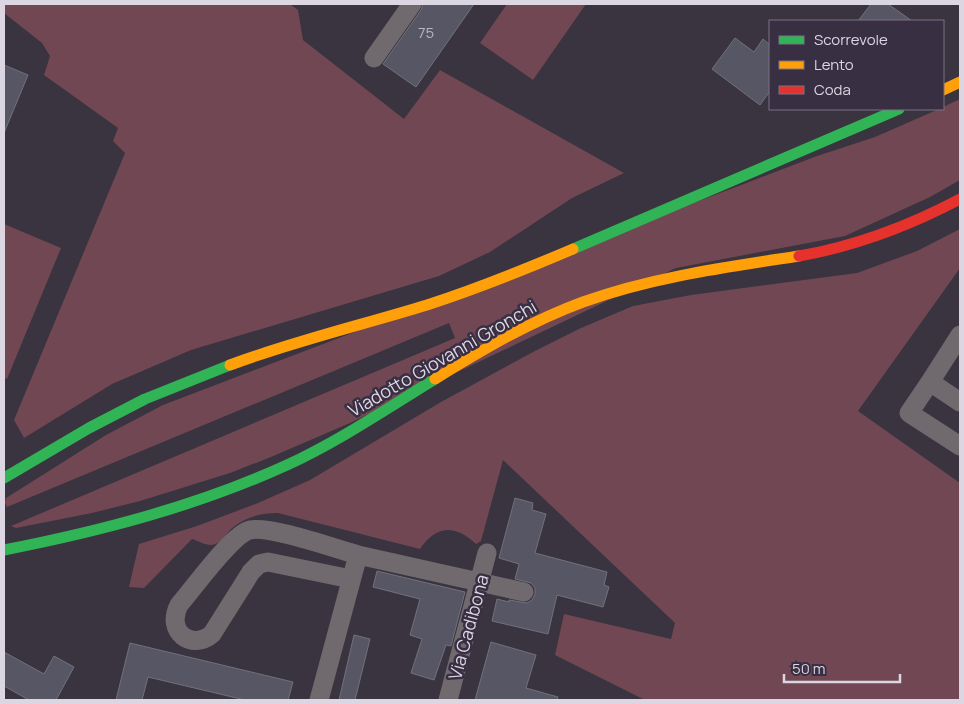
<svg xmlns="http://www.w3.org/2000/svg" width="964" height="704" viewBox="0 0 964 704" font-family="Manrope,sans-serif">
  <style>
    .green { fill: #704752 }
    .building { fill: #575664; stroke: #72717b }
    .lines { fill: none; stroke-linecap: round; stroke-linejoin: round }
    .street { stroke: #706a6f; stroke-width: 19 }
    .fast { stroke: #30b455; stroke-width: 11 }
    .slow { stroke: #ff9f0a; stroke-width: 11 }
    .jam { stroke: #e5322d; stroke-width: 11 }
    .labels { text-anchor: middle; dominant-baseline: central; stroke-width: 5; stroke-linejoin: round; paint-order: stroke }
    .number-label { font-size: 15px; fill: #bbb6c3 }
    .street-label { font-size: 18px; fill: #dcd6e3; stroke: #392f43 }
  </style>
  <rect width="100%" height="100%" fill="#39343f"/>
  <path class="green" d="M4 4H290L298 10 303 40 404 119 440 70 624 173 572 198 490 252 439 276 191 350 112 384 24 438 14 420 125 153 113 141 118 128 44 75 50 56 42 43 4 13Z
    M507 4H586L533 80 480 43Z
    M960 99V180L930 197 845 236 676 268 350 423 271 457 230 473 140 501 92 513 16 528 11 526 455 338 449 323 7 507 5 503 6 498 106 435 163 405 817 156 875 137 939 109H943V107Z
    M4 224 61 248 7 379 4 378Z
    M960 229V268L858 411 960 483V700H645L555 655 564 614 671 639 675 623 503 460 481 541 476 544C455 524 436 525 420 549L278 513C261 513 245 517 231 529 225 535 222 544 211 545 205 545 198 541 192 539L144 588 129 587 139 544 197 526 258 503 310 480 441 402 533 352 581 328 633 306 691 295 857 273 917 251Z"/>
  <path class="building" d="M423 4H474L416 87 383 64 421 10Z
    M871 4H888L912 21H858Z
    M735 38 754 52 763 39 770 45V91L760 105 712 69Z
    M4 65 28 75 4 133Z
    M515 498 533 503 532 510 546 514 535 553 607 572 604 585 609 587 603 607 557 595 548 634 492 621 497 599 509 602V600L527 603 532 600 535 594V588L531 583 515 579 519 564 499 558Z
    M377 571 465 592 451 646 446 645 434 680 411 673 422 639 410 635 420 599 373 587Z
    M354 635 370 639 355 700H339Z
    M491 642 536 655 526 688 558 697 557 700H475Z
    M130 643 293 682 288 700H245L148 677 142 700H116Z
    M4 652 44 674 54 656 74 667 56 700H29L4 686Z"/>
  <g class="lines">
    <path class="street" d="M374 58 412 4
      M930 382 960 335
      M960 402 930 382 909 413 960 446
      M358 555 524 592
      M319 700 358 555C336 549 269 525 250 530 232 534 193 589 179 605 165 632 192 651 212 634L251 572 259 564 268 562 351 579
      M448 700 487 553"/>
    <path class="fast" d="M573 249 899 109
      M4 478 89 428 145 399 230 365
      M4 550C101 531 197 506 287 465 339 441 386 409 435 379"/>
    <path class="slow" d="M943 90 960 82
      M230 365C294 341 362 325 427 305 477 289 526 269 573 249
      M435 379C482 350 531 321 583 302 652 277 727 267 799 256"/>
    <path class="jam" d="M799 256C856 246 909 226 960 199"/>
  </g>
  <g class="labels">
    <g class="number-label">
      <text x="426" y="32">75</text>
    </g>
    <g class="street-label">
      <text transform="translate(442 358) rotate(-30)">Viadotto Giovanni Gronchi</text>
      <text transform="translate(468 627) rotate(-75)">Via Cadibona</text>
    </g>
  </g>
  <rect width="964" height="704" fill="none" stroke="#dcd6e3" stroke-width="10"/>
  <rect x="769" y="20" width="175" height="90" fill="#392f43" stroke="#7a7283"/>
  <rect x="779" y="36" width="25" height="8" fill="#30b455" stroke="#7a7283"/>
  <text x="814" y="45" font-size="15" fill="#dcd6e3">Scorrevole</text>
  <rect x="779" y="61" width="25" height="8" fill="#ff9f0a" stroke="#7a7283"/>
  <text x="814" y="70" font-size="15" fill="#dcd6e3">Lento</text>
  <rect x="779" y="86" width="25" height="8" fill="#e5322d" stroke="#7a7283"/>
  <text x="814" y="95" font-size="15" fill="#dcd6e3">Coda</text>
  <path d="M784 674v8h116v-8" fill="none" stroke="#dcd6e3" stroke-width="2.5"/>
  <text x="792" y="674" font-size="15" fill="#dcd6e3" stroke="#392f43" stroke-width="4" paint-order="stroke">50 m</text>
</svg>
